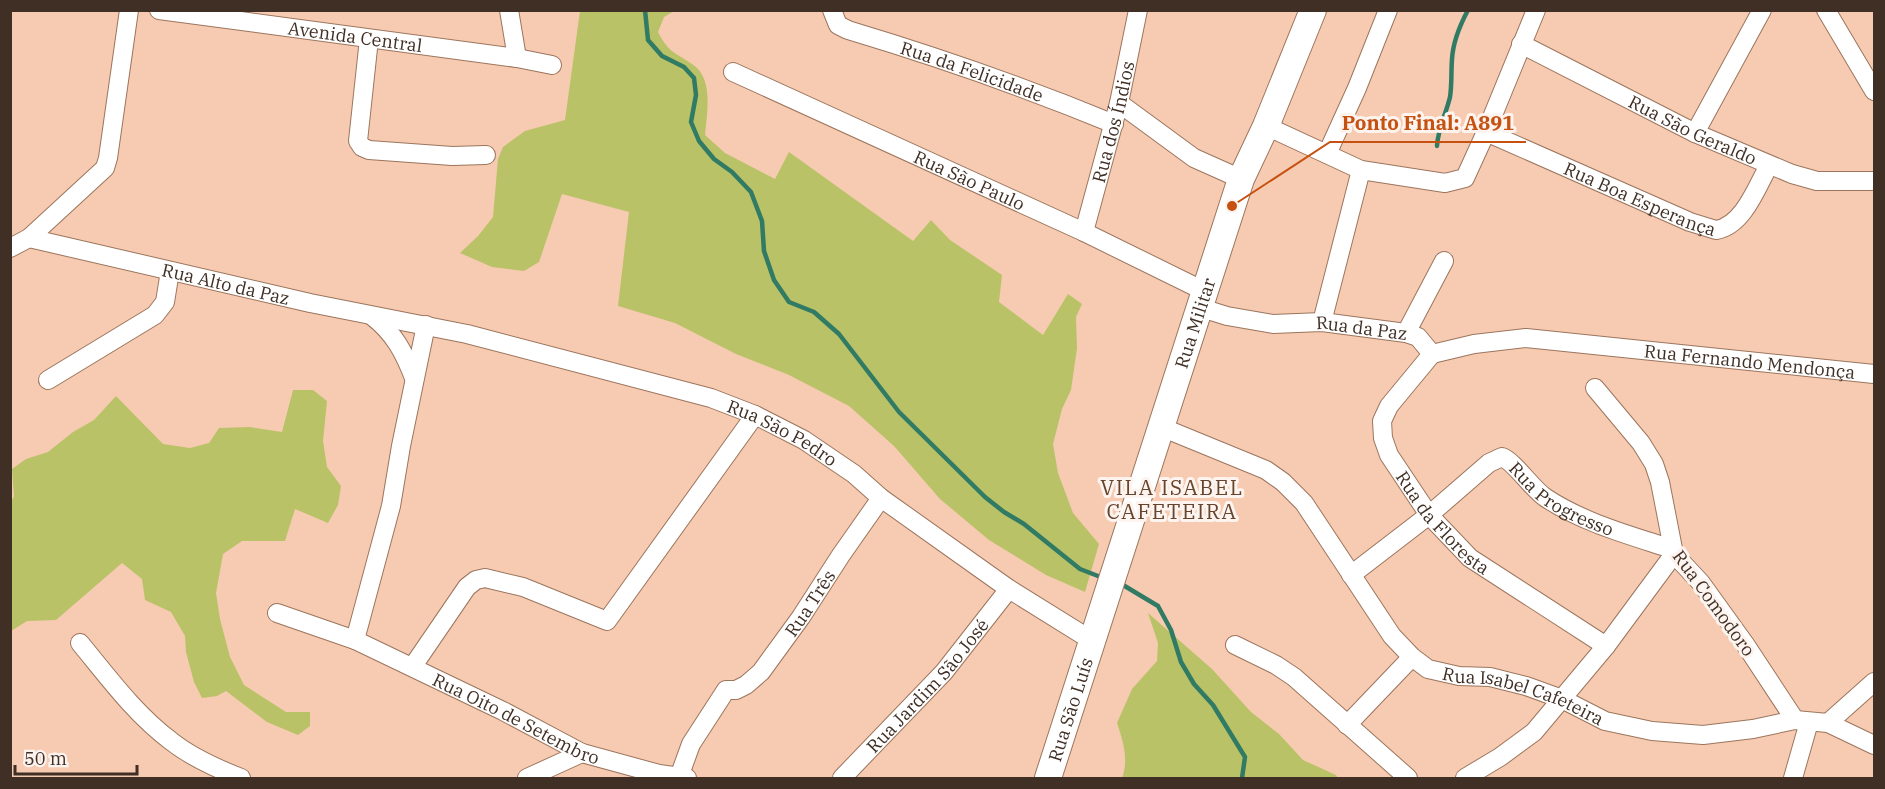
<svg xmlns="http://www.w3.org/2000/svg" width="1885" height="789" viewBox="0 0 1885 789" font-family="'IBM Plex Serif',serif">
  <style>
    .green { fill: #bac267 }
    .lines { fill: none; stroke-linecap: round; stroke-linejoin: round }
    .stream { stroke: #317b65; stroke-width: 4.5 }
    .street-casing { stroke: #9c755d; stroke-width: 20 }
    .secondary-casing { stroke: #9c755d; stroke-width: 28 }
    .street { stroke: #fff; stroke-width: 18 }
    .secondary { stroke: #fff; stroke-width: 26 }
    .labels { text-anchor: middle; dominant-baseline: central; stroke-width: 6; stroke-linejoin: round; paint-order: stroke }
    .street-label { font-size: 18px; fill: #402f25; stroke: #fdf4ef }
    .quarter-label { font-size: 21px; letter-spacing: 1.5px; fill: #67442d; stroke: #fdf4ef }
    .leader { fill: none; stroke: #c65111; stroke-width: 2 }
    .callout-dot { fill: #c65111; stroke: #fdf4ef; stroke-width: 2 }
    .callout-label { font-size: 20px; text-anchor: middle; font-weight: bold; fill: #c65111; stroke: #fdf4ef; stroke-width: 6; stroke-linejoin: round; paint-order: stroke }
  </style>
  <rect width="100%" height="100%" fill="#f6cbb1"/>
  <path class="green" d="M580 11H674L664 17 658 32C669 53 673 51 692 64 714 78 707 112 705 135L725 153 775 179 789 152 913 241 931 220 950 240 1002 275 999 302 1043 335 1068 294 1082 304 1076 317 1077 348 1071 390 1062 409 1053 444 1058 473 1073 513 1099 544 1085 592 1046 575 989 540 940 499 894 446 849 406 789 375 736 354 675 323 618 306 629 212 562 194 539 262 524 271 492 267 460 253 478 236 493 217 498 159 503 147 525 131 565 120Z
    M293 390H313L327 401 323 441 327 467 341 486 338 505 328 523 295 509 285 541H242L223 554 216 593 220 619 230 657 244 685 286 712H310V726L298 735 267 722 226 691 217 696 202 698 194 682 186 652 185 636 171 612 145 600 142 579 122 563 56 620 27 621 11 631 10 502 14 497 12 469 26 459 48 452 73 432 94 420 116 396 163 444 190 448 209 443 219 428 250 427 282 432Z
    M1148 613 1212 669 1251 712 1279 734 1303 760 1336 775 1338 778H1122C1129 760 1123 741 1117 723L1132 689 1157 661 1158 643Z"/>
  <g class="lines">
    <path class="stream" d="M645 10 648 40 662 56 684 67 694 78 696 95 691 122 699 141 714 159 732 172 751 192 762 221 764 251 774 280 789 302 814 312 839 334 899 412 985 497 1004 512 1024 524 1080 569 1098 576
      M1437 146C1438 128 1446 114 1450 97 1452 84 1451 72 1452 59 1453 42 1460 25 1468 10
      M1123 585 1158 606 1171 630 1181 662 1194 684 1213 705 1245 757 1242 778"/>
    <g class="street-casing">
      <g id="street">
        <path id="s1" d="M159 10 517 58 552 65"/>
        <path d="M509 10 517 58"/>
        <path id="s2" d="M832 10 838 25 848 30C938 57 1027 88 1114 124"/>
        <path d="M1826 10 1874 91"/>
        <path d="M369 39 358 141 362 147 369 150 452 156 486 155"/>
        <path id="s3" d="M1521 44 1695 133 1792 174 1817 181H1874"/>
        <path id="s4" d="M733 72 1084 232 1204 291"/>
        <path d="M1119 103 1194 158 1241 179"/>
        <path d="M1266 126 1361 170 1445 183 1465 178 1486 132 1536 10"/>
        <path id="s5" d="M1486 132 1690 222 1716 230C1743 226 1757 187 1769 165"/>
        <path d="M1695 133 1762 10"/>
        <path d="M1327 154 1357 88 1388 10"/>
        <path id="s6" d="M1084 232 1119 103 1138 10"/>
        <path id="s7" d="M29 238 310 303 467 334 711 398 755 415 804 440 854 474 881 498 1009 589 1091 640"/>
        <path d="M10 248 29 238 105 168 108 158 129 10"/>
        <path id="s8" d="M1198 307 1227 316 1273 324 1322 322 1406 333 1418 337 1432 354 1474 344 1526 338 1874 374"/>
        <path d="M372 316C394 333 404 352 414 378"/>
        <path d="M1322 322 1361 170"/>
        <path d="M1406 333 1444 261"/>
        <path id="s9" d="M1432 354 1389 406 1382 421 1383 438 1389 455 1429 515 1470 558 1606 646"/>
        <path d="M48 380 155 315 165 302 170 271"/>
        <path d="M1595 388 1641 443 1654 464 1660 482 1674 554 1701 583 1745 644 1795 720"/>
        <path id="s10" d="M1161 427 1266 470 1283 482 1304 503 1392 636 1412 657 1428 669 1459 676 1490 677 1526 686 1562 699 1605 721 1652 731 1703 735 1753 729 1795 720 1828 723 1874 745"/>
        <path id="s11" d="M1351 575 1429 515 1489 463 1502 457C1515 462 1532 489 1546 498 1584 523 1629 535 1672 549"/>
        <path id="s12" d="M277 613 355 640 503 711 582 753 659 774 687 778"/>
        <path d="M355 640 391 506 401 446 426 325"/>
        <path d="M80 643C108 677 135 714 171 741 191 757 218 769 241 778"/>
        <path d="M1235 645 1276 665 1294 677 1408 778"/>
        <path d="M413 666 467 587 476 580 485 578 523 587 607 621 755 415"/>
        <path d="M1828 723 1874 682"/>
        <path d="M1347 725 1412 657"/>
        <path id="s13" d="M679 777 691 744 726 690H736L746 685 761 672 801 617 841 555 881 498"/>
        <path d="M527 778 582 753"/>
        <path id="s14" d="M842 778 944 672 1009 589"/>
        <path d="M1465 778 1500 757 1534 732 1606 646 1674 554"/>
        <path d="M1793 778 1809 722"/>
      </g>
    </g>
    <g class="secondary-casing">
      <g id="secondary">
        <path id="s15" d="M1048 778 1241 179 1266 126 1313 10"/>
      </g>
    </g>
    <use href="#street" class="street"/>
    <use href="#secondary" class="secondary"/>
  </g>
  <g class="labels">
    <g class="street-label">
      <text stroke="none"><textPath href="#s1" startOffset="198">Avenida Central</textPath></text>
      <text stroke="none"><textPath href="#s2" startOffset="158">Rua da Felicidade</textPath></text>
      <text stroke="none"><textPath href="#s6" startOffset="114">Rua dos Índios</textPath></text>
      <text stroke="none"><textPath href="#s3" startOffset="192">Rua São Geraldo</textPath></text>
      <text stroke="none"><textPath href="#s4" startOffset="260">Rua São Paulo</textPath></text>
      <text stroke="none"><textPath href="#s5" startOffset="168">Rua Boa Esperança</textPath></text>
      <text stroke="none"><textPath href="#s7" startOffset="202">Rua Alto da Paz</textPath></text>
      <text stroke="none"><textPath href="#s15" startOffset="478">Rua Militar</textPath></text>
      <text stroke="none"><textPath href="#s8" startOffset="166">Rua da Paz</textPath></text>
      <text stroke="none"><textPath href="#s8" startOffset="566">Rua Fernando Mendonça</textPath></text>
      <text stroke="none"><textPath href="#s7" startOffset="780">Rua São Pedro</textPath></text>
      <text stroke="none"><textPath href="#s11" startOffset="266">Rua Progresso</textPath></text>
      <text stroke="none"><textPath href="#s9" startOffset="206">Rua da Floresta</textPath></text>
      <text stroke="none"><textPath href="#s13" startOffset="225">Rua Três</textPath></text>
      <text transform="translate(1714 603) rotate(54)">Rua Comodoro</text>
      <text stroke="none"><textPath href="#s14" startOffset="126">Rua Jardim São José</textPath></text>
      <text stroke="none"><textPath href="#s10" startOffset="472">Rua Isabel Cafeteira</textPath></text>
      <text stroke="none"><textPath href="#s15" startOffset="72">Rua São Luís</textPath></text>
      <text stroke="none"><textPath href="#s12" startOffset="262">Rua Oito de Setembro</textPath></text>
    </g>
    <g class="quarter-label">
      <text x="1172" y="487">VILA ISABEL<tspan x="1172" dy="24">CAFETEIRA</tspan></text>
    </g>
  </g>
  <path class="leader" d="M1232 206L1330 142H1526"/>
  <circle class="callout-dot" cx="1232" cy="206" r="6"/>
  <g class="callout-label">
    <text x="1428" y="130">Ponto Final: A891</text>
  </g>
  <rect width="1885" height="789" fill="none" stroke="#402f25" stroke-width="24"/>
  <path d="M15 765v9h122v-9" fill="none" stroke="#402f25" stroke-width="3"/>
  <text x="24" y="765" font-size="18" fill="#402f25" stroke="#fdf4ef" stroke-width="4.5" paint-order="stroke">50 m</text>
</svg>
